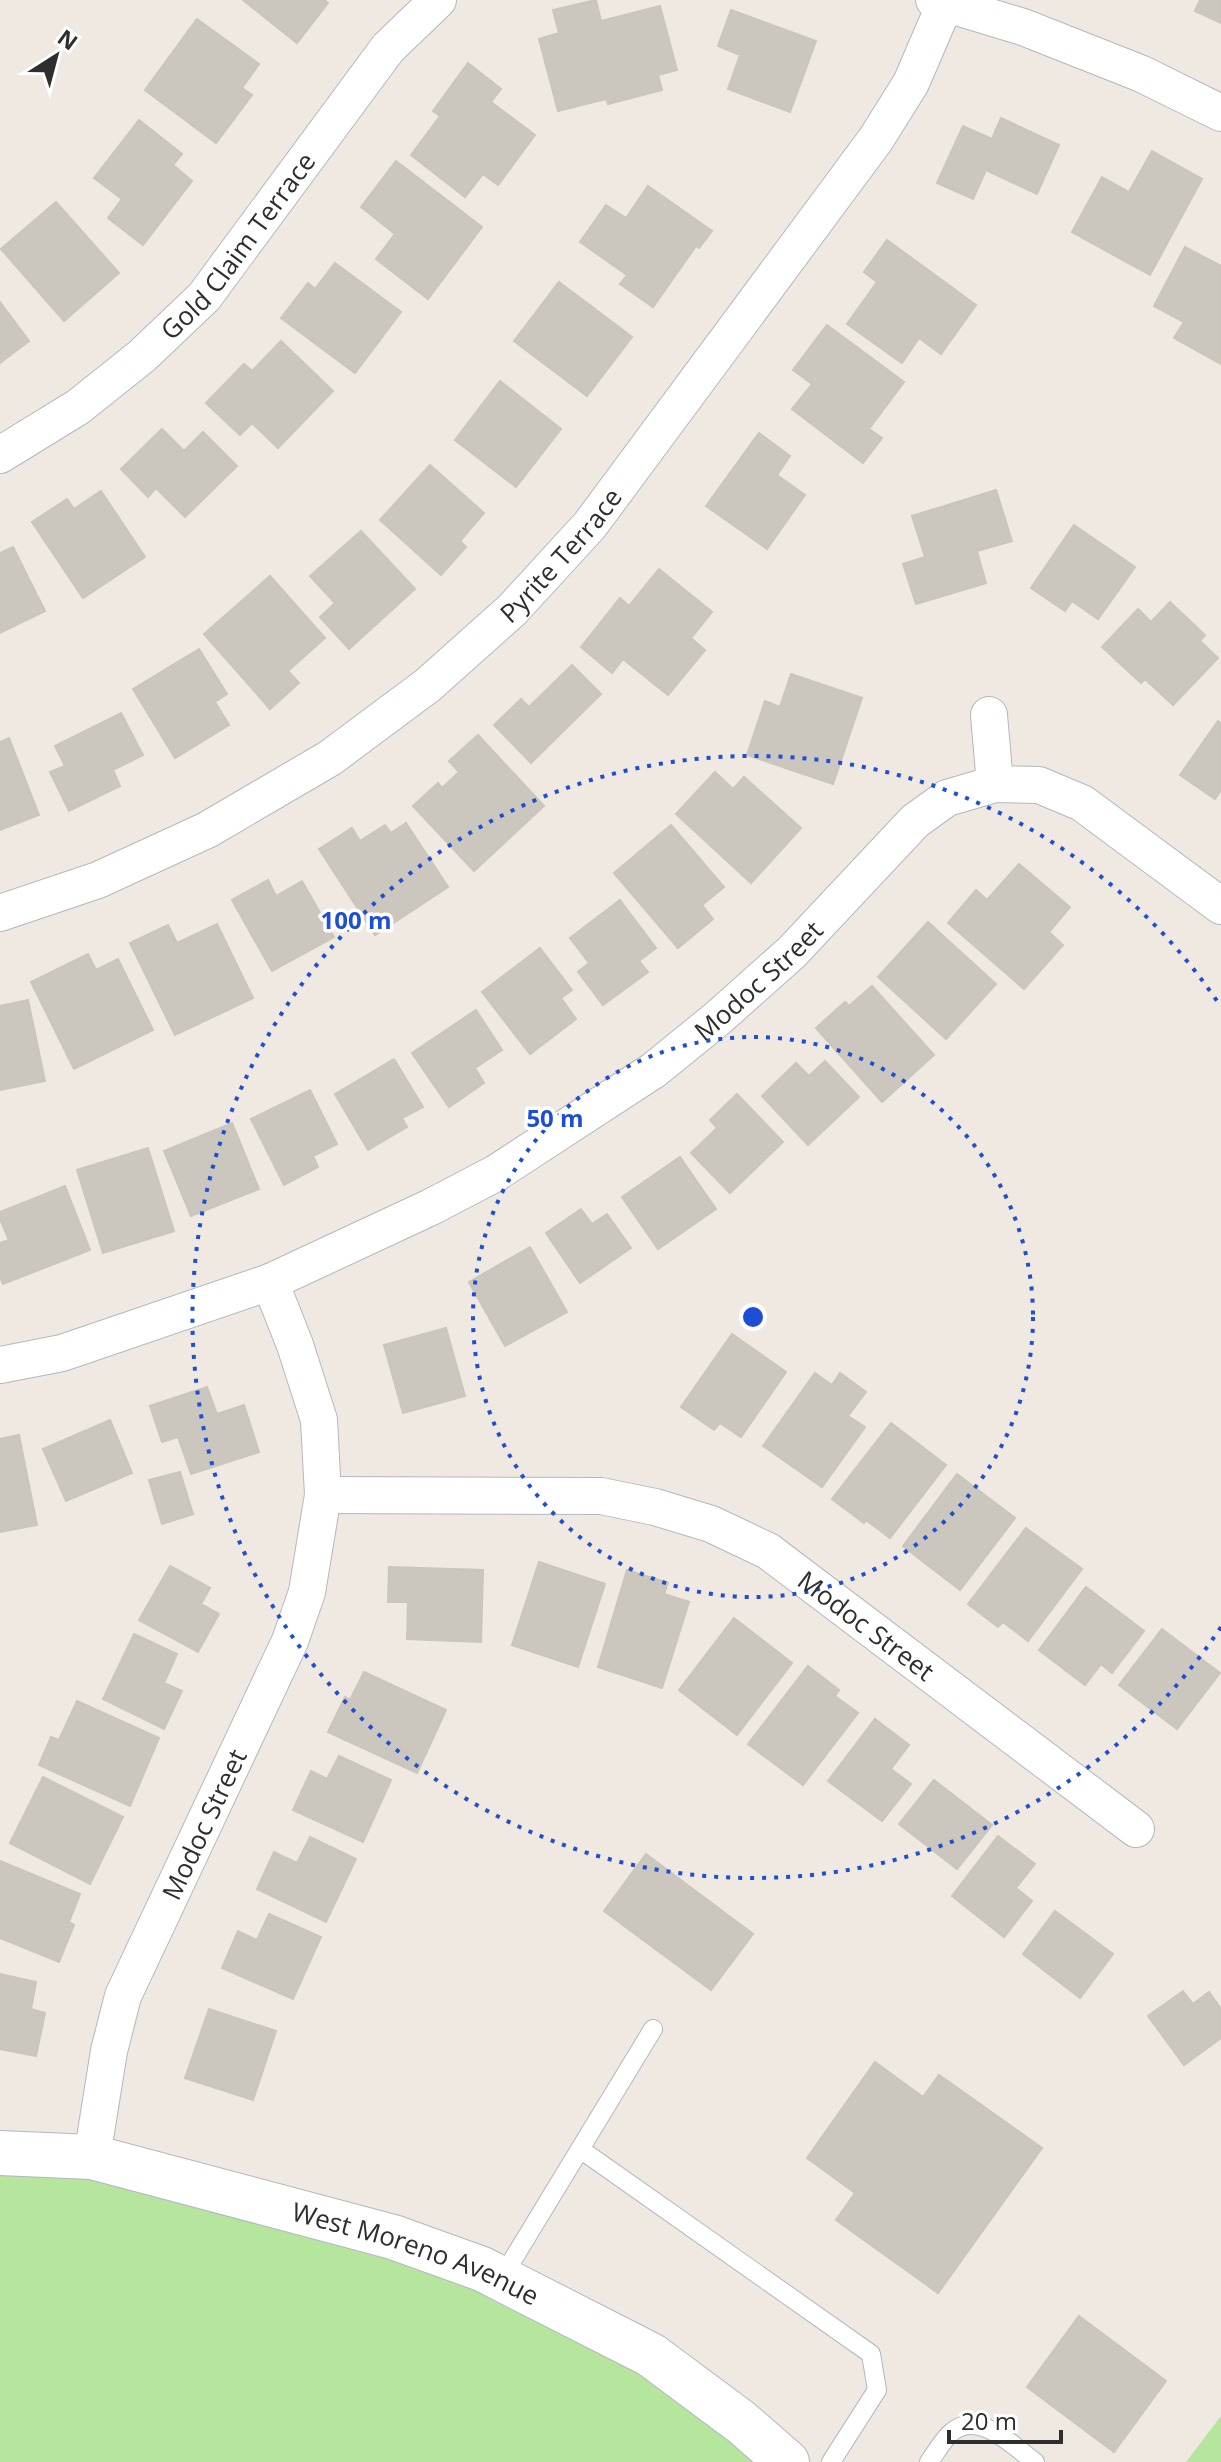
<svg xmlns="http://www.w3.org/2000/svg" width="1221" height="2462" viewBox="0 0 1221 2462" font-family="'Open Sans',sans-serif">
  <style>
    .green { fill: #b6e59e }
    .building { fill: #cbc7bf; stroke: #cbc5ba; stroke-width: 2 }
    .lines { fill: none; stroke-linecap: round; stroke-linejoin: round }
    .service-casing { stroke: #b4b7c1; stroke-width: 20 }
    .minor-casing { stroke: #b4b7c1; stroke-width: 38 }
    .tertiary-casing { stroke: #b4b7c1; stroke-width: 46 }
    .service { stroke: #fff; stroke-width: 18 }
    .minor { stroke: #fff; stroke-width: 36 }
    .tertiary { stroke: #fff; stroke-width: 44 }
    .ring { fill: none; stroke: #1d4ed8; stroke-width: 4; stroke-dasharray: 4 8 }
    .labels { text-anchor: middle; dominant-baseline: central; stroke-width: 7; stroke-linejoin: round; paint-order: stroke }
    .street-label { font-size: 26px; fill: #2e2e2e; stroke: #fff }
    .centre { fill: #1d4ed8; stroke: #fff; stroke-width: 4 }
    .ring-label { font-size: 24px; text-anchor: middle; font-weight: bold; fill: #1d4ed8; stroke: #fff; stroke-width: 7; stroke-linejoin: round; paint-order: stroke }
  </style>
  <rect width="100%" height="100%" fill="#efe9e1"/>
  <path class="green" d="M0 2153 482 2269 787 2462H0Z
    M1221 2416V2462H1186Z"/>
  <path class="building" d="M243 0H324L328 3 297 43Z
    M596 0 601 21 660 6 677 70 658 75 662 90 608 104 606 99 558 111 539 39 559 33 553 10Z
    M1200 0H1221V23L1195 11Z
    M731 10 816 41 790 112 728 89 740 55 718 46Z
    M197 19 259 64 242 88 252 95 216 143 145 90Z
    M468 63 501 89 491 102 535 135 498 185 483 174 465 197 411 155 440 116 433 111Z
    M1001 118 1059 145 1037 194 986 170 973 199 937 183 963 126 992 139Z
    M139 120 182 154 173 165 192 181 143 245 108 218 122 199 94 178Z
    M1152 151 1202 179 1150 275 1072 232 1102 177 1129 192Z
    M396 161 482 227 428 299 376 259 395 234 361 207Z
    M648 186 712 231 699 248 696 246 653 307 620 284 627 275 580 242 606 205 626 218Z
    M56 202 119 273 64 321 1 249Z
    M887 240 976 305 941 354 919 338 902 363 847 324 877 282 864 272Z
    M1185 247 1221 266V364L1174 338 1184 322 1154 306Z
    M335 263 401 312 355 373 281 318 308 283 315 289Z
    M559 282 632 337 587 396 514 341Z
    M0 302 29 341 0 363Z
    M827 325 904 382 869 429 882 438 863 463 792 409 812 384 793 370Z
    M281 341 333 391 278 448 252 423 240 435 206 403 244 364 252 371Z
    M500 381 561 429 516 487 455 440Z
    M162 429 184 451 203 432 237 466 185 517 156 488 148 497 121 469Z
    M759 433 790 456 777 475 805 495 767 549 706 506Z
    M430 465 484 513 460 541 466 547 441 575 380 520Z
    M996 490 1012 541 977 551 986 583 916 604 903 564 925 557 912 516Z
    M101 491 145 557 83 598 32 522 67 499 74 509Z
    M1074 525 1135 567 1098 619 1072 601 1065 611 1031 588Z
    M361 531 415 589 349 649 320 617 335 603 310 576Z
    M13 547 45 611 0 633V553Z
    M659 569 712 612 691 638 705 650 668 695 623 659 612 673 581 647 620 598 629 606Z
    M270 576 325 638 288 671 299 683 270 709 204 634Z
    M1170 602 1205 635 1200 641 1218 658 1173 705 1145 679 1141 683 1102 647 1138 609 1151 622Z
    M199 649 227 694 215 702 229 725 175 758 133 689Z
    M572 665 601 694 531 763 494 725 521 699 529 707Z
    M791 674 862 698 833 784 747 755 765 701 780 707Z
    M121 713 143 755 113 770 120 786 69 811 50 772 65 766 55 746Z
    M1218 721 1221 723V790L1215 799 1180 775Z
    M478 735 544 806 474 871 413 806 438 783 442 788 459 772 449 761Z
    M9 738 39 815 0 830V742Z
    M715 772 733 789 744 777 801 828 751 883 676 814Z
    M406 823 448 887 375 935 319 849 352 828 360 841 385 825 391 833Z
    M671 825 724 887 702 905 713 919 678 948 614 873Z
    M1019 864 1070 907 1049 932 1063 945 1024 989 948 923 976 890 987 900Z
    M268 880 276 896 302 881 334 937 272 971 232 900Z
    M620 900 656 948 639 961 648 972 603 1005 578 972 589 963 570 938Z
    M928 922 996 984 946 1039 878 977Z
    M217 924 253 998 175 1035 130 943 168 925 177 943Z
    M540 948 572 990 561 998 576 1019 530 1054 482 992Z
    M88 954 96 970 118 959 153 1030 74 1069 31 982Z
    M872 986 934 1055 882 1102 816 1028 845 1002 849 1006Z
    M28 1000 45 1081 0 1090V1006Z
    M476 1010 502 1050 475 1068 484 1083 449 1107 412 1053Z
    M394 1059 423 1107 402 1118 407 1127 368 1150 335 1094Z
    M825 1061 859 1097 808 1145 762 1096 796 1063 809 1076Z
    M310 1090 337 1144 313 1156 318 1167 284 1185 251 1119Z
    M737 1094 783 1142 730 1193 691 1153 717 1128 710 1120Z
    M232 1123 259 1189 191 1216 164 1151Z
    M148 1148 174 1231 103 1253 77 1170Z
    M680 1157 716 1209 658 1249 622 1197Z
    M65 1186 90 1250 3 1284 0 1277V1243L9 1240 0 1219V1212Z
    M581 1209 592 1224 607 1214 631 1248 580 1283 546 1233Z
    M530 1247 567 1312 505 1346 469 1282Z
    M446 1328 465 1396 403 1413 384 1345Z
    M732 1334 786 1372 741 1437 720 1423 714 1430 681 1407Z
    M815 1373 832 1385 840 1373 866 1392 848 1416 865 1427 822 1487 763 1446Z
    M207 1387 217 1414 244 1405 259 1452 191 1474 178 1437 162 1442 150 1406Z
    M110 1420 132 1473 66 1501 43 1449Z
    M891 1423 946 1465 890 1538 866 1520 864 1523 832 1499Z
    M19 1435 37 1525 0 1532V1439Z
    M180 1472 193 1514 162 1524 149 1480Z
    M957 1474 1015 1518 960 1590 903 1546Z
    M1026 1528 1082 1569 1028 1641 1003 1622 998 1627 968 1604Z
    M539 1562 605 1584 578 1667 512 1645Z
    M170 1566 210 1588 201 1604 219 1614 198 1652 139 1620Z
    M389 1567 483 1570 481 1642 407 1639 408 1602H388Z
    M627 1570 668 1583 664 1594 689 1602 662 1688 598 1667Z
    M1086 1587 1144 1631 1112 1673 1101 1664 1085 1685 1039 1650Z
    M734 1618 792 1663 737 1735 679 1690Z
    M1162 1629 1220 1673 1177 1729 1119 1685Z
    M134 1634 177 1654 164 1683 182 1691 164 1729 103 1699Z
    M808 1666 839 1690 835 1696 858 1713 803 1785 748 1744Z
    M364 1672 446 1710 417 1773 328 1732 345 1697 350 1700Z
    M77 1701 159 1738 130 1806 39 1765 51 1737 59 1740Z
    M875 1719 909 1745 891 1769 911 1784 882 1821 828 1781Z
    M339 1756 391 1780 363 1842 293 1810 311 1771 327 1779Z
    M43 1777 123 1817 90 1884 10 1843Z
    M934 1780 992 1825 957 1869 899 1824Z
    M998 1836 1035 1864 1016 1888 1032 1901 1004 1937 952 1896Z
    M310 1837 356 1859 326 1922 257 1889 274 1852 297 1863Z
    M646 1854 753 1934 711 1990 604 1911Z
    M0 1861 80 1894 69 1922 74 1925 59 1962 0 1938Z
    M1055 1911 1113 1954 1080 1998 1023 1954Z
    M269 1914 321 1937 293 1999 222 1968 238 1931 257 1940Z
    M0 1974 36 1982 31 2009 45 2013 36 2056 0 2049Z
    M1183 1991 1193 2004 1209 1992 1221 2009V2038L1184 2065 1148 2016Z
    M209 2009 276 2031 253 2100 185 2078Z
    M875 2062 923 2097 939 2075 1042 2148 938 2293 836 2220 855 2193 807 2158Z
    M1079 2316 1166 2381 1114 2452 1027 2387Z"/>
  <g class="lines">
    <g class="service-casing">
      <path id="service" d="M580 2149 871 2354 877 2390 831 2462
        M501 2279 653 2029
        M929 2462C936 2453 943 2439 952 2432 979 2409 1014 2447 1035 2462"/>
    </g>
    <g class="minor-casing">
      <g id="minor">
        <path d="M934 0 1023 27 1142 74 1221 113"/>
        <path id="s1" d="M0 455 78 407 142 356 204 297 388 48 438 0"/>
        <path d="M989 715 995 784"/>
        <path id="s2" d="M0 913 98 880 207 830 330 758 428 685 512 610 590 525 876 139 911 83 945 4"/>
        <path id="s3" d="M0 1365 62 1353 270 1282 431 1207 496 1173 654 1070 718 1018 792 952 915 821 947 798 995 784 1039 785 1082 803 1221 906"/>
        <path id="s4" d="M323 1495 601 1496 655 1507 711 1524 768 1551 1136 1829"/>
        <path id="s5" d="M92 2157 109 2051 123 1996 290 1641 307 1592 323 1495 319 1420 295 1345 270 1282"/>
      </g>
    </g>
    <g class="tertiary-casing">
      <g id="tertiary">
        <path id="s6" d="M0 2153 92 2157 393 2237 482 2269 651 2355 741 2422 787 2462"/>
      </g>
    </g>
    <use href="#service" class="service"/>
    <use href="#minor" class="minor"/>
    <use href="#tertiary" class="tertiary"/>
  </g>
  <g class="ring">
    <circle cx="753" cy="1317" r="280"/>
    <path d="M1221 1627A561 561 0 1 1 1221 1007"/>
  </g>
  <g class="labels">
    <g class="street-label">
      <text stroke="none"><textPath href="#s1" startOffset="320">Gold Claim Terrace</textPath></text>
      <text stroke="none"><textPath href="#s2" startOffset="674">Pyrite Terrace</textPath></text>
      <text stroke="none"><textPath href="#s3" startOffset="860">Modoc Street</textPath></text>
      <text stroke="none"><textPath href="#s4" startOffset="578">Modoc Street</textPath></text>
      <text stroke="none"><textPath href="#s5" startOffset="354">Modoc Street</textPath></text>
      <text stroke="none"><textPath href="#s6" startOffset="430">West Moreno Avenue</textPath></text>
    </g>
  </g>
  <circle cx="753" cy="1317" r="12" class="centre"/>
  <g class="ring-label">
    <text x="356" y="929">100 m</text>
    <text x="555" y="1127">50 m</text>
  </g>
  <g transform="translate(56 56) rotate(36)" stroke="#ffffff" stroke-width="6" paint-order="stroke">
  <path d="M0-6L14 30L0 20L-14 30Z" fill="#2e2e2e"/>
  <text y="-12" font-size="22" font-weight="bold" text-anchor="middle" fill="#2e2e2e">N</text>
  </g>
  <path d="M949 2430v12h112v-12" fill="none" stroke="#2e2e2e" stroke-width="4"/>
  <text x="961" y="2430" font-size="24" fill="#2e2e2e" stroke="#ffffff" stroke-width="6" paint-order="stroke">20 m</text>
</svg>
